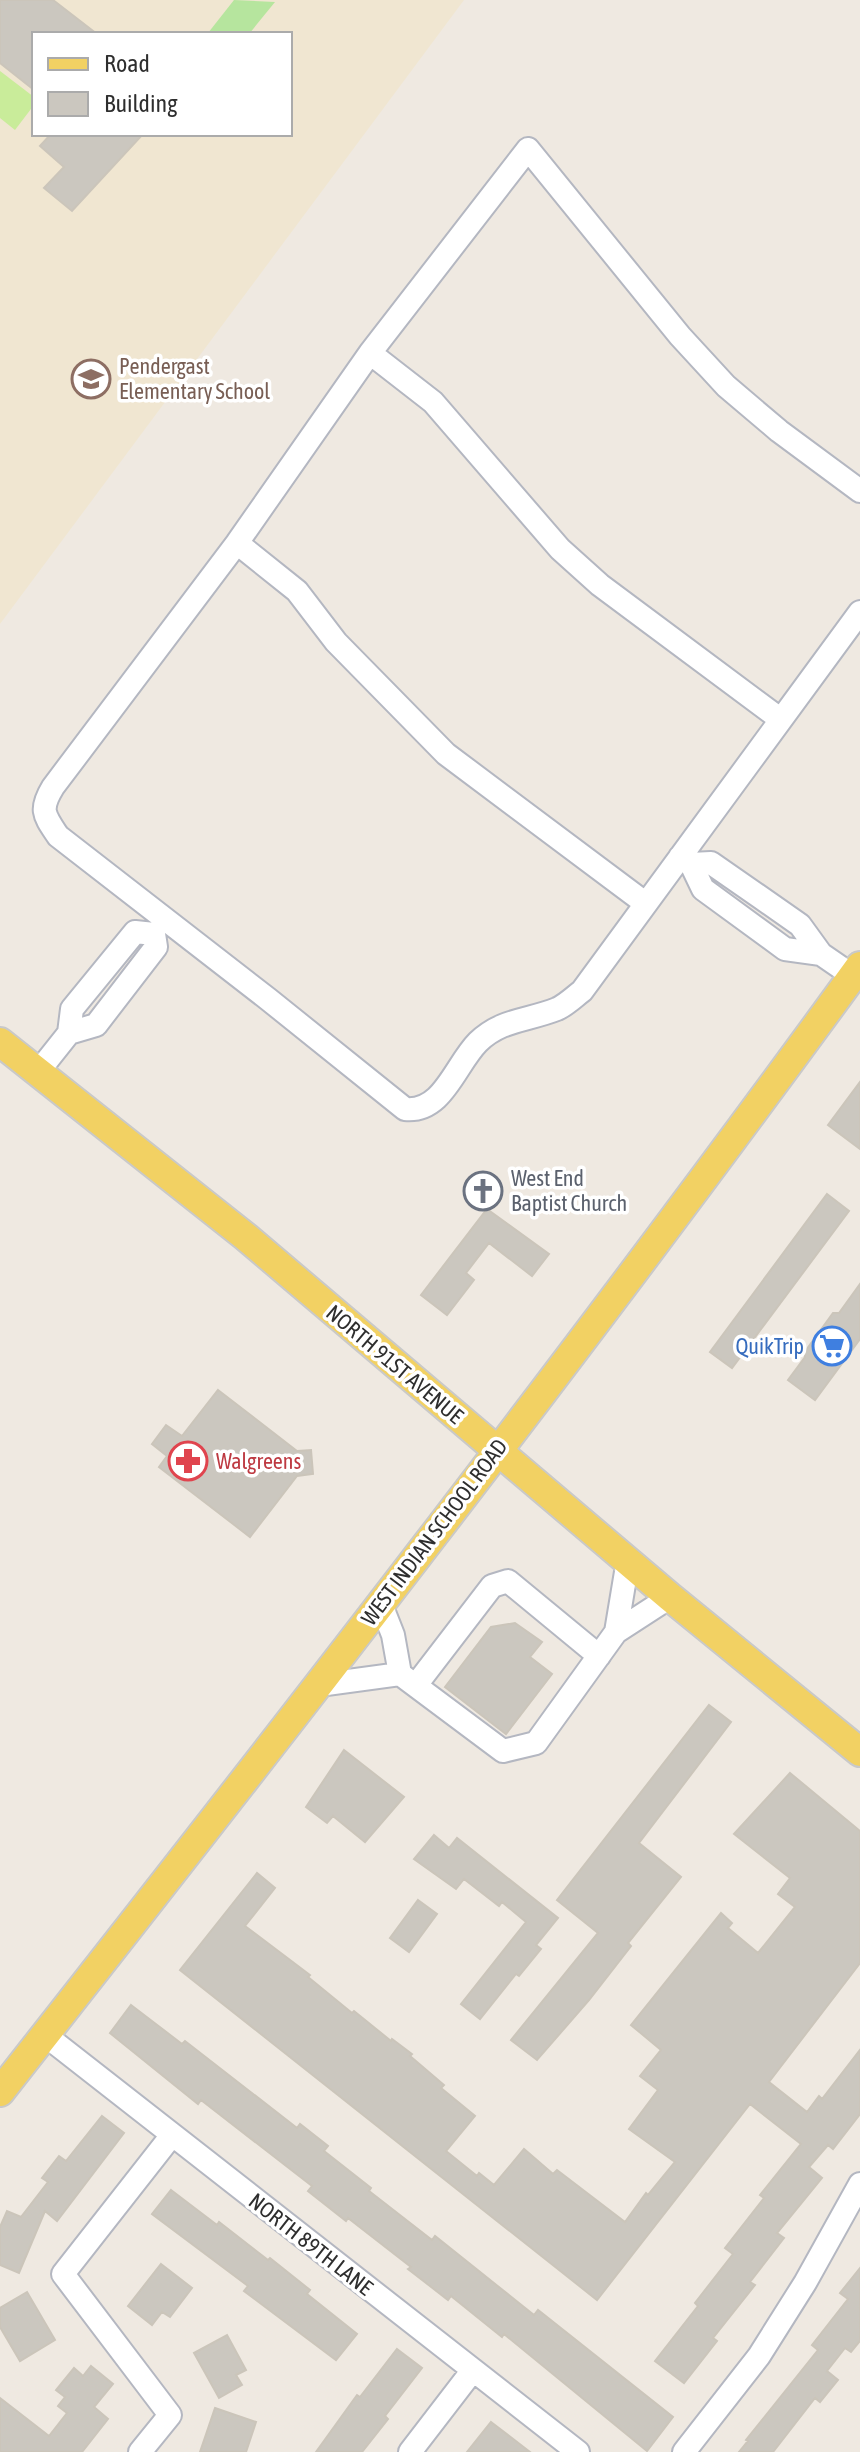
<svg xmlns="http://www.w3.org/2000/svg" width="860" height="2452" viewBox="0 0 860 2452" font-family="'Asap Condensed',sans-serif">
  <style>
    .education { fill: #f0e6d1; fill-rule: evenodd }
    .green { fill: #b6e59e }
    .pitch { fill: #c9ec9a }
    .building { fill: #cbc7bf; stroke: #cbc5ba; stroke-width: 2 }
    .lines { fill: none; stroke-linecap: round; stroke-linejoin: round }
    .minor-casing { stroke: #b4b7c1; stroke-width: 26 }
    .major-casing { stroke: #c9c9c9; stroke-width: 32 }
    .minor { stroke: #fff; stroke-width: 22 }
    .major { stroke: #f2d163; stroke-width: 28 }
    .labels { text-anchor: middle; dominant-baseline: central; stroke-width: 7; stroke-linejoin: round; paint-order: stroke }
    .education-label { font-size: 22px; fill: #785e54; stroke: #fff; text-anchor: start }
    .worship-label { font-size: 22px; fill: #5b616d; stroke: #fff; text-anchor: start }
    .shop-label { font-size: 22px; fill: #366cbe; stroke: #fff; text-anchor: end }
    .street-label { font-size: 22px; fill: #2e2e2e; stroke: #fff }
    .health-label { font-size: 22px; fill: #be3a42; stroke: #fff; text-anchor: start }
  </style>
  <rect width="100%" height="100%" fill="#efe9e1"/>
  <path class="education" d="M0 0H464L0 624ZM34 34H290V134H34Z"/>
  <path class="green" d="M234 0 275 2 249 34H210L208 33Z"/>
  <path class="pitch" d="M0 71 34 97V105L15 130 0 118Z"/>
  <path class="building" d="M0 0H53L97 34H34V90L0 63Z
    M51 134H143L72 211 44 188 64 167 40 146Z
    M860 1082V1149L828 1125Z
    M827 1194 849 1211 732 1368 710 1352Z
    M487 1209 549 1254 532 1276 489 1243 466 1273 474 1280 447 1315 421 1295Z
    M860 1284V1339L815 1400 788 1380 805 1357 804 1353 833 1313H839Z
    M218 1390 297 1451 311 1450 313 1474 297 1476 250 1537 159 1467 167 1456 152 1444 166 1425 182 1436Z
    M515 1623 542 1642 530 1657 552 1674 506 1734 445 1687 491 1627Z
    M709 1705 731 1722 639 1843 681 1877 628 1943 631 1946 589 2000 537 2060 511 2040 598 1933 557 1900Z
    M344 1750 404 1797 365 1842 333 1816 327 1823 306 1807Z
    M790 1773 860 1831V1963L769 2082 807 2112 819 2096 822 2099 860 2050V2114L833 2149 828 2145 809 2167 822 2178 777 2233 784 2238 750 2282 755 2285 713 2338 717 2341 684 2383 655 2361 698 2306 695 2303 733 2254 725 2248 764 2198 760 2195 801 2144 750 2104 597 2300 180 1970 257 1873 275 1888 245 1926 310 1975 308 1977 352 2013 354 2011 391 2041 392 2039 412 2054 410 2056 444 2085 441 2088 475 2116 446 2151 477 2176 479 2173 494 2185 524 2149 553 2174 557 2170 625 2222 646 2193 648 2195 675 2162 629 2129 658 2090 640 2076 661 2050 631 2025 721 1913 732 1923 728 1928 758 1953 795 1907 778 1894 790 1878 734 1834Z
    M434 1835 449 1848 457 1838 558 1918 536 1945 541 1949 519 1976 516 1974 480 2019 461 2004 526 1922 502 1902 499 1906 464 1879 456 1889 414 1859Z
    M418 1900 437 1914 409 1952 390 1938Z
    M131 2005 182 2044 185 2041 297 2128 300 2124 328 2146 324 2151 371 2188 369 2191 432 2240 435 2236 534 2315 538 2310 673 2417 647 2451 504 2334 502 2337 451 2296 448 2300 408 2269 411 2267 348 2218 346 2221 308 2191 312 2186 201 2100 198 2104 110 2033Z
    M102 2116 124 2133 57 2221 45 2211 19 2273 0 2265V2227L7 2211 21 2217 48 2182 42 2178 59 2156 66 2161Z
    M171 2190 217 2225 219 2222 268 2260 270 2258 310 2290 307 2294 357 2334 336 2360 244 2291 248 2286 152 2214Z
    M161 2264 192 2288 170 2317 162 2312 152 2325 128 2306Z
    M860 2268V2341L851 2352 845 2348 827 2371 838 2380 820 2402 815 2398 773 2452H739L748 2441 746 2440 818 2350 812 2345 848 2299 840 2293Z
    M27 2292 55 2340 20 2361 0 2327V2308Z
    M227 2335 246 2370 236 2375 242 2385 219 2398 194 2353Z
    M397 2349 422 2368 385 2416 388 2419 362 2452H316L357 2395 360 2397Z
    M91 2366 113 2384 94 2407 108 2419 82 2452H0V2398L49 2436 67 2413 58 2406 65 2397 56 2390 74 2368 83 2376Z
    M215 2408 256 2422 246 2452H200Z
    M491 2422 530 2452H467Z"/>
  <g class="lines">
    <g class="minor-casing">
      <path id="minor" d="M370 353 433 402 560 549 600 585 780 719
        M860 491 779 431 726 386 680 336 528 149 370 353 237 543 53 787C39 810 44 815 58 836L268 999 405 1109C443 1113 455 1065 478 1042 502 1019 527 1021 557 1009 566 1005 574 997 582 991L860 612
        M237 543 297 591 336 642 446 754 645 903
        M680 857 691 864 703 889 785 949 821 954
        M691 864 711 863 760 897 800 925 821 954 853 976
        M69 1033 96 1025 156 947 154 934
        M38 1072 69 1033 72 1009 135 932 154 934
        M380 1602 393 1635 400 1674
        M616 1632 628 1560
        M319 1685 400 1674 503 1751 536 1743 616 1632 670 1597
        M416 1685 492 1586 508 1581 599 1656
        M45 2035 578 2452
        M140 2452 170 2415 63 2274 172 2135
        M410 2452 473 2370
        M684 2452 759 2356 805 2283 860 2184"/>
    </g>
    <g class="major-casing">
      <path id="major" d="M0 1042 246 1237 670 1597 860 1752
        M0 2092C292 1721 582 1348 860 966"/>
    </g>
    <use href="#minor" class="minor"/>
    <use href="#major" class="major"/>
  </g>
  <defs>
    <g id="school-ring" transform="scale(2)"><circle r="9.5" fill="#fff" stroke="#8d6e63" stroke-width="1.5"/><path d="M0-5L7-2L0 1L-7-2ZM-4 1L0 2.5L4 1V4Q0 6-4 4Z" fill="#8d6e63"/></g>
    <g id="church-ring" transform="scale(2)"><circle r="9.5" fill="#fff" stroke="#6b7280" stroke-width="1.5"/><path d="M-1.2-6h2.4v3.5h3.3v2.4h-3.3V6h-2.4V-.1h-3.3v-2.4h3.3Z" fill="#6b7280"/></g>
    <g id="supermarket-ring" transform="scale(2)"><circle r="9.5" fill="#fff" stroke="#3f7fe0" stroke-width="1.5"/><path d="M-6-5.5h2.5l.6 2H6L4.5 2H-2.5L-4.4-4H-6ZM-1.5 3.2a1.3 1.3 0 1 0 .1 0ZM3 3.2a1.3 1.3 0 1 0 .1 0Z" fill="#3f7fe0"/></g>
    <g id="pharmacy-ring" transform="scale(2)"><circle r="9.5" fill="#fff" stroke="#e0444e" stroke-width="1.5"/><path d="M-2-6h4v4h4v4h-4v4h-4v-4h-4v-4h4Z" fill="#e0444e"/></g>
  </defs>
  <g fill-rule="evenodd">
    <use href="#school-ring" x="91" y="379"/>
    <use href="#church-ring" x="483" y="1191"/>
    <use href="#supermarket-ring" x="832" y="1346"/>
    <use href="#pharmacy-ring" x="188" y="1461"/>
  </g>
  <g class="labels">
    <g class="education-label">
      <text x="119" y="366">Pendergast<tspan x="119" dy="25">Elementary School</tspan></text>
    </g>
    <g class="worship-label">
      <text x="511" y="1178">West End<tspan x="511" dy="25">Baptist Church</tspan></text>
    </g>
    <g class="shop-label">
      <text x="804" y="1346">QuikTrip</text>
    </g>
    <g class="street-label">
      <text transform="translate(395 1364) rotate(40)">NORTH 91ST AVENUE</text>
      <text transform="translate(434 1532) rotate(-53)">WEST INDIAN SCHOOL ROAD</text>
      <text transform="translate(311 2244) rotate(38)">NORTH 89TH LANE</text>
    </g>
    <g class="health-label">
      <text x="216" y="1461">Walgreens</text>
    </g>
  </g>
  <rect x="32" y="32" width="260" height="104" fill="#ffffff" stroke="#ababab" stroke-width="2"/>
  <rect x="48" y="58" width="40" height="12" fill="#f2d163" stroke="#ababab" stroke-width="2"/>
  <text x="104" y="72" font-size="24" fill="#2e2e2e">Road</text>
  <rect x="48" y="92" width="40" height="24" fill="#cbc7bf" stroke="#ababab" stroke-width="2"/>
  <text x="104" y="112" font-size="24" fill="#2e2e2e">Building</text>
</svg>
